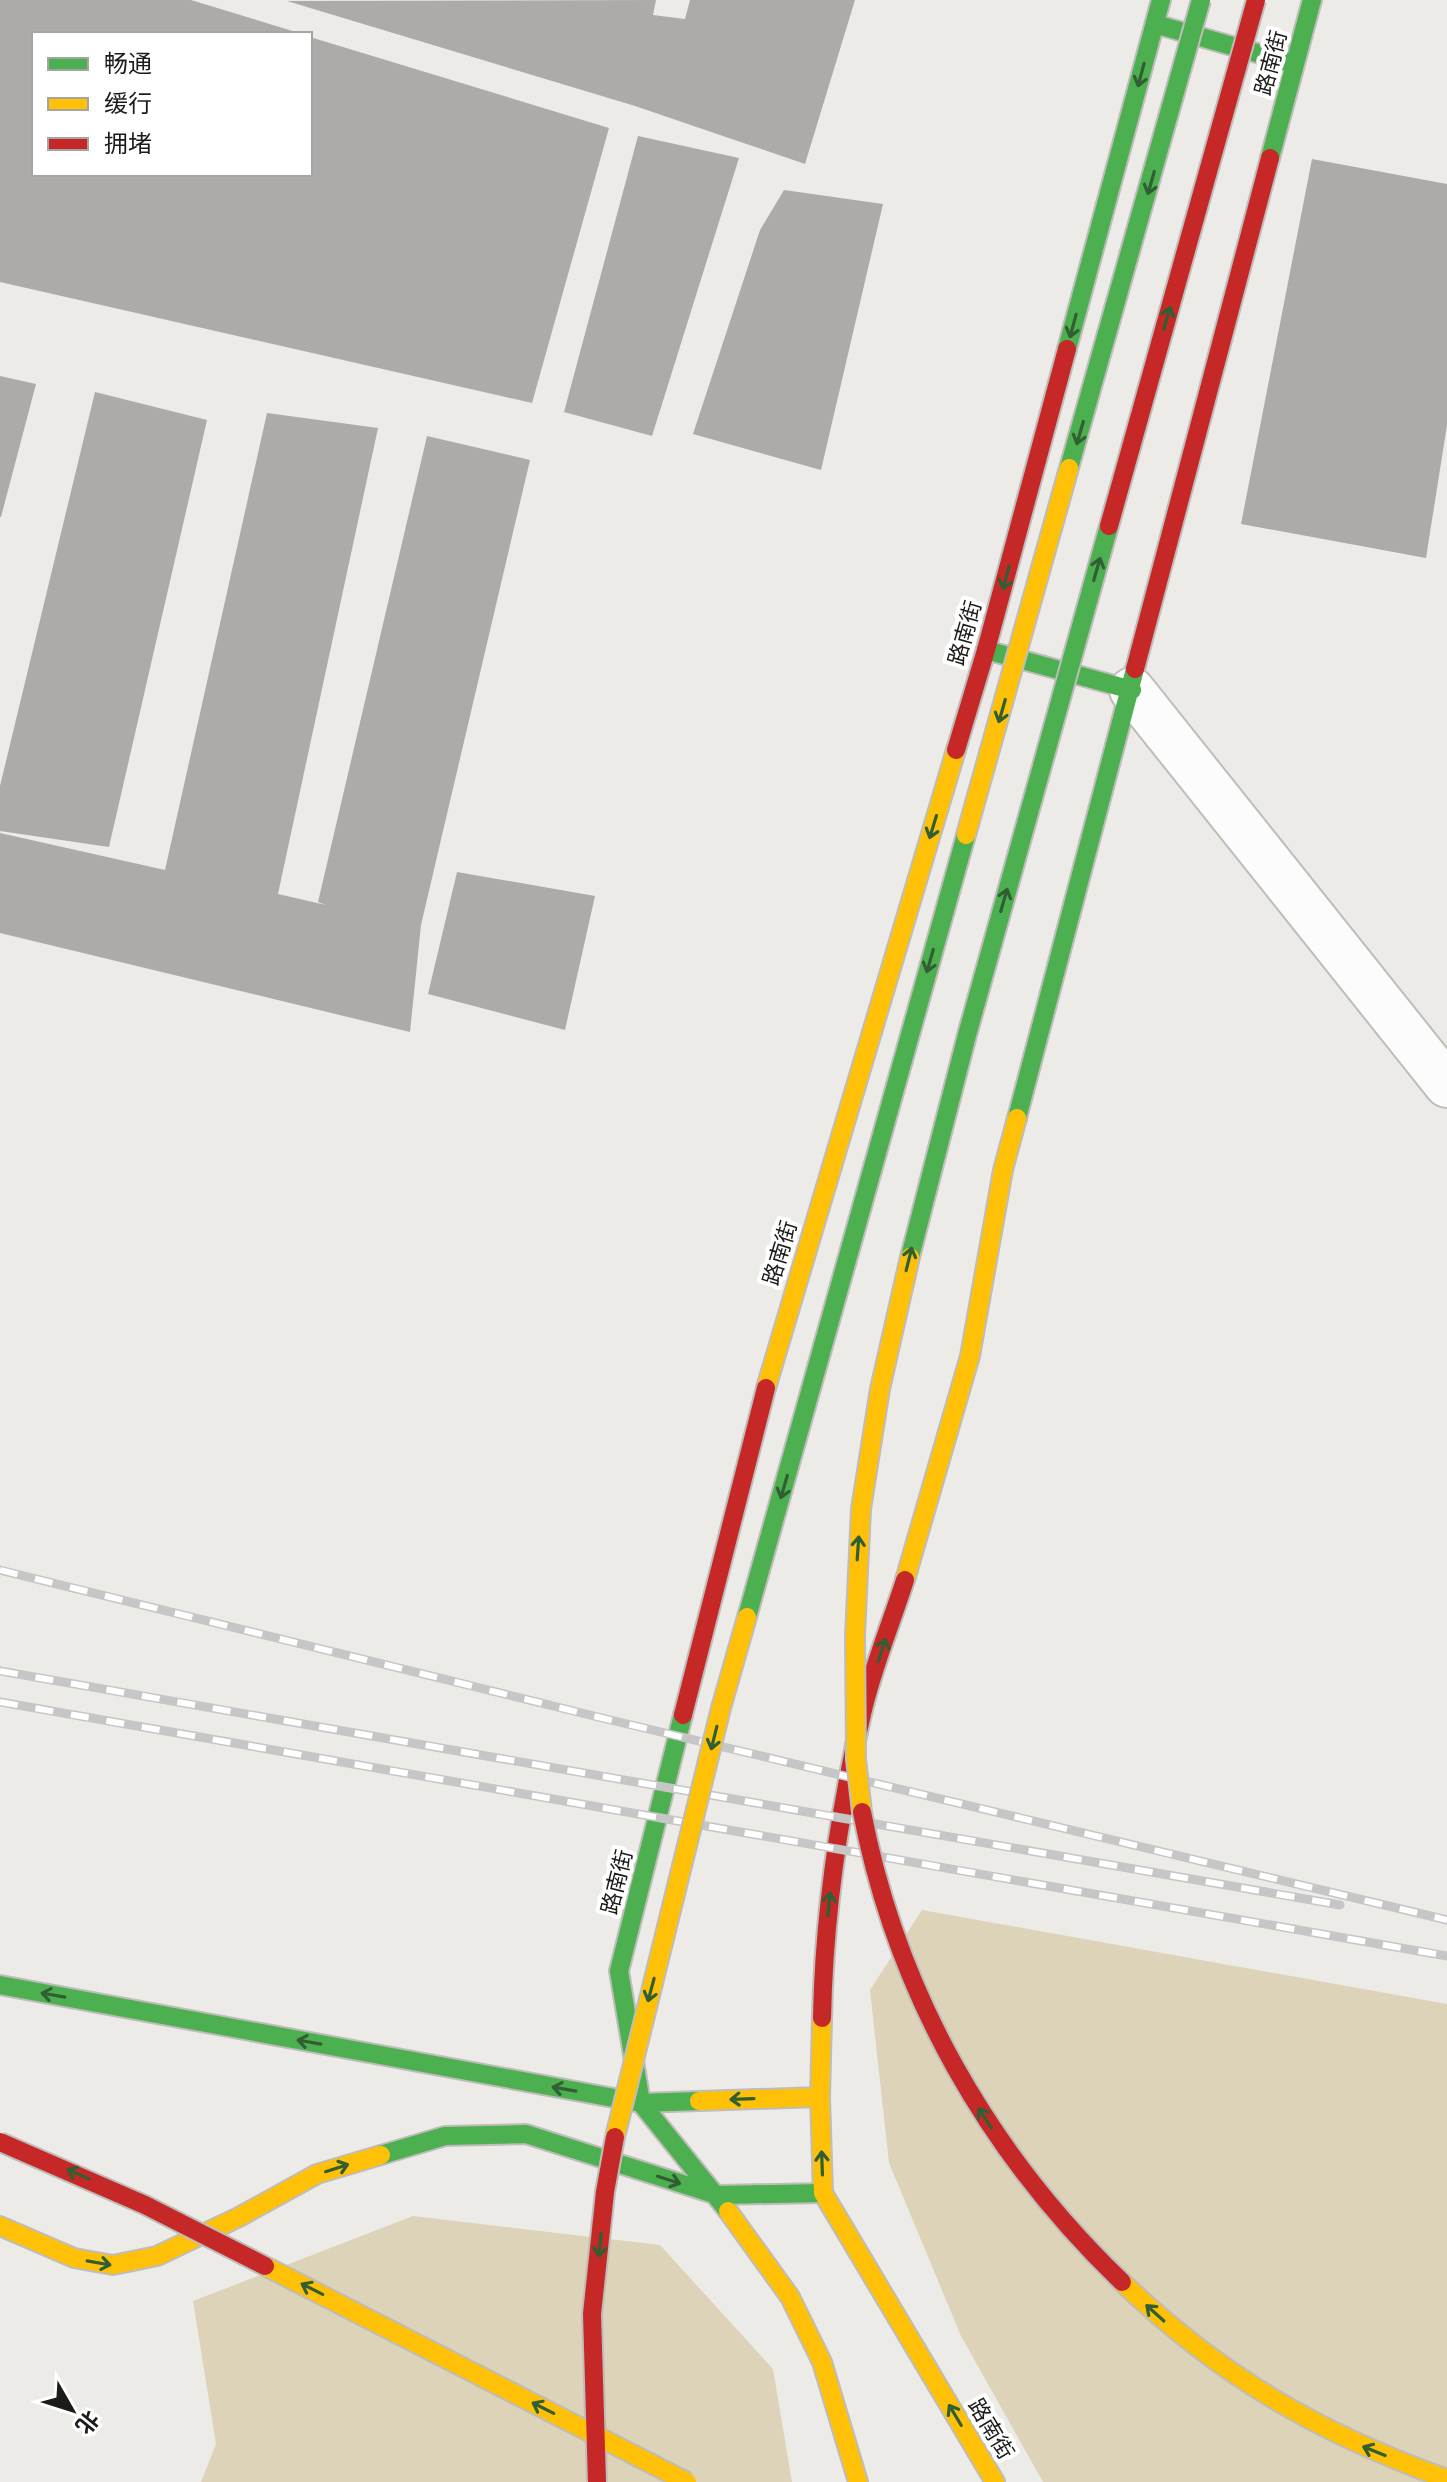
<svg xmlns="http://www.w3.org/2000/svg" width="1447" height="2482" viewBox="0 0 1447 2482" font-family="Helvetica,'Noto Sans SC',sans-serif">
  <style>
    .green { fill: #dcd3b8 }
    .building { fill: #adaba9 }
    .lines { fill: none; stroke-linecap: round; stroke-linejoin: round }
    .street-casing { stroke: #bebdba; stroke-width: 48 }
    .fast-casing { stroke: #bebdba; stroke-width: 22 }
    .slow-casing { stroke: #bebdba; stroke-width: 22 }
    .jam-casing { stroke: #bebdba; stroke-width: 22 }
    .street { stroke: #fcfcfc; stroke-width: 44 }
    .fast { stroke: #4caf50; stroke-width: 18 }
    .slow { stroke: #ffc107; stroke-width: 18 }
    .jam { stroke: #c62828; stroke-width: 18 }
    .rail-casing { stroke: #c7c6c6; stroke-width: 9 }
    .rail { stroke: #fff; stroke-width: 6; stroke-dasharray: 18; stroke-linecap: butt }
    .fast-bridge-casing { stroke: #bebdba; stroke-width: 22; stroke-linecap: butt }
    .slow-bridge-casing { stroke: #bebdba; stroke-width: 22; stroke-linecap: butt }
    .jam-bridge-casing { stroke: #bebdba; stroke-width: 22; stroke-linecap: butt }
    .fast-bridge { stroke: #4caf50; stroke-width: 18 }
    .slow-bridge { stroke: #ffc107; stroke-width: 18 }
    .jam-bridge { stroke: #c62828; stroke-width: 18 }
    .oneway { stroke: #315e32 }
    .labels { text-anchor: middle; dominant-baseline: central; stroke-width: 8; stroke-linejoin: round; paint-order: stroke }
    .street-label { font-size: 22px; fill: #1b1b19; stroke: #fff }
  </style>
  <rect width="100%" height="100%" fill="#edebe8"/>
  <path class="green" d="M922 1910 1447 2004V2482H1043L961 2336 889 2163 870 1990Z
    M413 2216 660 2245 773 2369 792 2482H201L216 2444 193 2301Z"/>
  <path class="building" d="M0 0H191L299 33 34 34V174H310V37L609 128 532 403 0 282Z
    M656 0 653 15 685 19 690 0H855L805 164 635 106 287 1Z
    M638 136 739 158 652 436 564 412Z
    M1312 159 1447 184V425L1426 558 1241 524Z
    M784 190 883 204 821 470 693 434 760 230Z
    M0 376 36 384 1 517H0Z
    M95 392 207 420 109 847 0 831V786Z
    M267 413 378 428 278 894 326 905 318 902 427 436 530 460 421 925 410 1032 0 933V833L165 870Z
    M457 872 595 896 565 1030 428 994Z"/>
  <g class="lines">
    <g class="street-casing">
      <path id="street" d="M1132 690 1447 1085"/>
    </g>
    <g class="fast-casing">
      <path id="fast" d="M1155 24 1295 64
        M1270 158 1312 0
        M1067 349 1161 0
        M986 650 1132 690
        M1017 1118 1135 669
        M683 1715 619 1971 641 2103 728 2211
        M0 1985 641 2103 699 2101
        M381 2155 445 2136 526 2134 717 2195 823 2193"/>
    </g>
    <g class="slow-casing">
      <path id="slow" d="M766 1388 956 750
        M905 1580 970 1356 1003 1170 1017 1118
        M822 2018 820 2097 823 2193 995 2482
        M699 2101 820 2097
        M728 2211 790 2297 822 2362 858 2482
        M0 2226 74 2258 113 2265 157 2256 239 2217 317 2174 381 2155"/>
    </g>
    <g class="jam-casing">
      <path id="jam" d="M1135 669 1270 158
        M956 750 986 650 1067 349
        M683 1715 766 1388
        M822 2018C824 1916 839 1813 862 1714 872 1669 891 1624 905 1580"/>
    </g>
    <use href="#street" class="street"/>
    <use href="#fast" class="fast"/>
    <use href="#slow" class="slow"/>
    <use href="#jam" class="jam"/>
    <g class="rail-casing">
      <path id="rail" d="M0 1570 598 1717 1447 1920
        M0 1671 1340 1905
        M0 1702 1447 1956"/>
    </g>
    <use href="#rail" class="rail"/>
    <g class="fast-bridge-casing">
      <path id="fast-bridge" d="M1069 468 1201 0
        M910 1257 967 1035 1109 526
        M747 1617 966 835"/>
    </g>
    <g class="slow-bridge-casing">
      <path id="slow-bridge" d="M966 835 1069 468
        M862 1812 856 1759 855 1636 861 1509 880 1389 910 1257
        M615 2137 721 1708 747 1617
        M265 2266 687 2482
        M1122 2282C1221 2377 1319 2433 1447 2479"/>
    </g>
    <g class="jam-bridge-casing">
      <path id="jam-bridge" d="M1109 526 1256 0
        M862 1812C897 1994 989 2154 1122 2282
        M0 2142 145 2205 265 2266
        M597 2482 592 2314 605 2192 615 2137"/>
    </g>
    <use href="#fast-bridge" class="fast-bridge"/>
    <use href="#slow-bridge" class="slow-bridge"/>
    <use href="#jam-bridge" class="jam-bridge"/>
  </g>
  <defs><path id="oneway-shaft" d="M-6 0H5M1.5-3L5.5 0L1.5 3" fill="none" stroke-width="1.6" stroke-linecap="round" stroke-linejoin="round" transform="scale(2)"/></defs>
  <g class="oneway">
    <use href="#oneway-shaft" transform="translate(1141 75) rotate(105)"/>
    <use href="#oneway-shaft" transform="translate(1151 183) rotate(106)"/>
    <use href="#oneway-shaft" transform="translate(1167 318) rotate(-74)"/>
    <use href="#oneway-shaft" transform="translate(1073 326) rotate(105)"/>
    <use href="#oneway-shaft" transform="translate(1080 433) rotate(106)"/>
    <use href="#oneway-shaft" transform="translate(1097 569) rotate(-74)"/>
    <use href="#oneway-shaft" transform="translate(1006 578) rotate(105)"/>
    <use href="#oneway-shaft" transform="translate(1002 711) rotate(106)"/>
    <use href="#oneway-shaft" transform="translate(933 827) rotate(107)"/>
    <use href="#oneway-shaft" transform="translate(1004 900) rotate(-74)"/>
    <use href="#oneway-shaft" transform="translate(930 961) rotate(106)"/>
    <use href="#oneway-shaft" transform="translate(909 1259) rotate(-76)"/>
    <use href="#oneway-shaft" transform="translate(784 1487) rotate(106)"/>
    <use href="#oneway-shaft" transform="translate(858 1548) rotate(-86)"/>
    <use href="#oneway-shaft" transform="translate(882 1650) rotate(-72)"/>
    <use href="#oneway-shaft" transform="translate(714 1738) rotate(104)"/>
    <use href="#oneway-shaft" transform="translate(829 1904) rotate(-85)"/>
    <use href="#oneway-shaft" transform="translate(651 1990) rotate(105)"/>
    <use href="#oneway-shaft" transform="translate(53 1995) rotate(-170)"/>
    <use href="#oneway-shaft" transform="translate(309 2042) rotate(-170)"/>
    <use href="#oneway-shaft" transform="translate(564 2089) rotate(-170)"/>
    <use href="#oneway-shaft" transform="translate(742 2099) rotate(178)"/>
    <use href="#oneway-shaft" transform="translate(985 2118) rotate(-123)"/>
    <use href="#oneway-shaft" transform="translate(822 2163) rotate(-92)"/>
    <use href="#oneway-shaft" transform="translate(337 2168) rotate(-18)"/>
    <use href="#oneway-shaft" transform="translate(78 2174) rotate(-156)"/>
    <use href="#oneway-shaft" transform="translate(669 2180) rotate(18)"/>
    <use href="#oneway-shaft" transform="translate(600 2245) rotate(96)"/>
    <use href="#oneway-shaft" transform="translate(99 2263) rotate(10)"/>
    <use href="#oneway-shaft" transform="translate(312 2289) rotate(-153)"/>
    <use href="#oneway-shaft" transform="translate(1155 2313) rotate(-138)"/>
    <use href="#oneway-shaft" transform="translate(543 2408) rotate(-153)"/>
    <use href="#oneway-shaft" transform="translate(955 2415) rotate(-121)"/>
    <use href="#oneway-shaft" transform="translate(1374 2451) rotate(-158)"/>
  </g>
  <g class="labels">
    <g class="street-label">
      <text transform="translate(1271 63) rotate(-75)">路南街</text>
      <text transform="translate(965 633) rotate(-74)">路南街</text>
      <text transform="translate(780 1253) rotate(-73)">路南街</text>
      <text transform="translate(617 1882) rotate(-76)">路南街</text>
      <text transform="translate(991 2429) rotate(59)">路南街</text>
    </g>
  </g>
  <rect x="32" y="32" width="280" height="144" fill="#ffffff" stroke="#a4a4a3" stroke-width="2"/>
  <rect x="48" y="58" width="40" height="12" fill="#4caf50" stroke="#a4a4a3" stroke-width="2"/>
  <text x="104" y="72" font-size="24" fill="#1b1b19">畅通</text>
  <rect x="48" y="98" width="40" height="12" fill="#ffc107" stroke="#a4a4a3" stroke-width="2"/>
  <text x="104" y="112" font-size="24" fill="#1b1b19">缓行</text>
  <rect x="48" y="138" width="40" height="12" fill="#c62828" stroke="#a4a4a3" stroke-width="2"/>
  <text x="104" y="152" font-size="24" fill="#1b1b19">拥堵</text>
  <g transform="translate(72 2410) rotate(129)" stroke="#ffffff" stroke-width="6" paint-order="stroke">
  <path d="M0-6L14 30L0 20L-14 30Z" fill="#1b1b19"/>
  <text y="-12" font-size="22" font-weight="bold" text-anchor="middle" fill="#1b1b19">北</text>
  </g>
</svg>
